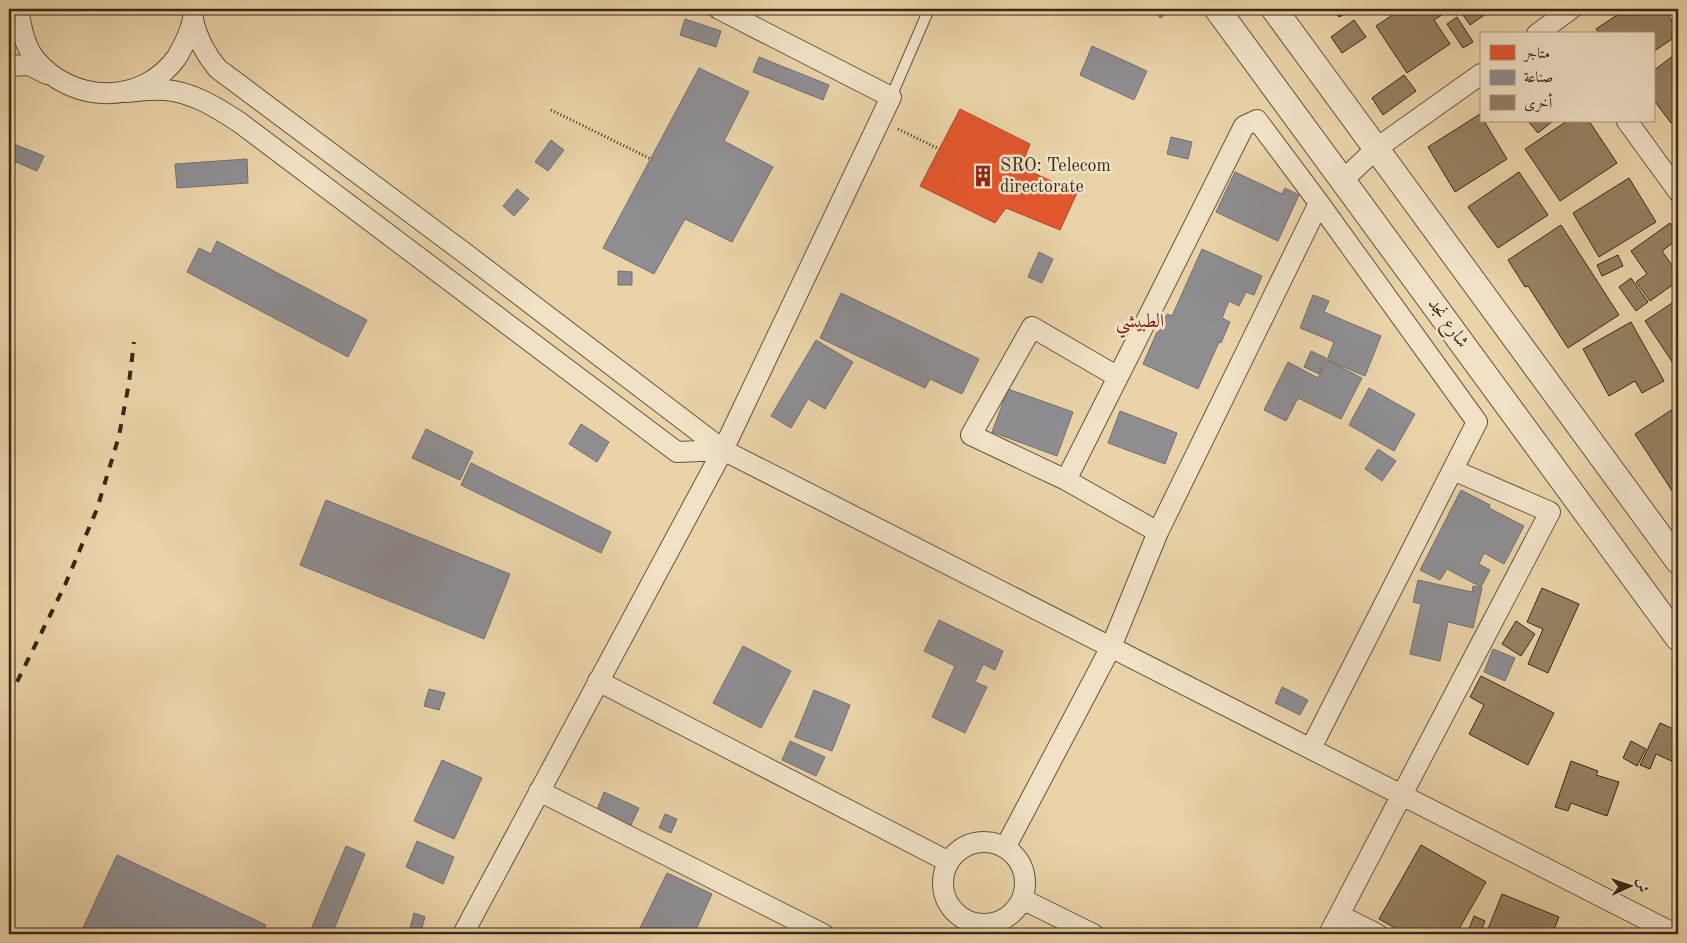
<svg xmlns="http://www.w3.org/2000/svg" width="1687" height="943" viewBox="0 0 1687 943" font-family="'Old Standard TT',Amiri,serif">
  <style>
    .shops { fill: #e4572e; stroke: #b04926 }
    .industry { fill: #8d8d92; stroke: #746f6c }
    .building { fill: #958162; stroke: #382915 }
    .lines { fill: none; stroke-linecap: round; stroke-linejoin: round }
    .service-casing { stroke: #64543a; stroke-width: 12 }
    .minor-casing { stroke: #64543a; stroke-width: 22 }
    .tertiary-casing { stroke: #64543a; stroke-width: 27 }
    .path { stroke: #382915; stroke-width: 3; stroke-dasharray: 1 2.5; stroke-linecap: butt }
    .service { stroke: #f1e2c7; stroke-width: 10 }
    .minor { stroke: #f1e2c7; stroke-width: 20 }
    .tertiary { stroke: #f1e2c7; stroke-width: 25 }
    .rail { stroke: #382915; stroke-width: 4; stroke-dasharray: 9 9; stroke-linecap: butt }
    .labels { text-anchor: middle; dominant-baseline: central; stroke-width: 5; stroke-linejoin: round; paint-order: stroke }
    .poi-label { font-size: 18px; fill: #382915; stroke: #f1e2c7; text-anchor: start }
    .street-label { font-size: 18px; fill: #382915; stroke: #f1e2c7 }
    .neighbourhood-label { font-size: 19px; fill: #7a1f14; stroke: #f1e2c7 }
  </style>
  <rect width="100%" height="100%" fill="#ead3a9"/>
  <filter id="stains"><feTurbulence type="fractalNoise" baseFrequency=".004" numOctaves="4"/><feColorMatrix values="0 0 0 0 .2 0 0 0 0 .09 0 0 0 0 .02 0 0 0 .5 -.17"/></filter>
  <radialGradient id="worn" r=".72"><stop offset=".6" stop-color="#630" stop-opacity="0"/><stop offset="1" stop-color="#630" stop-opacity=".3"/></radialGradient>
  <path class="shops" d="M960 109 1030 144 1021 167 1077 193 1060 230 1006 208 995 223 920 186Z"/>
  <path class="industry" d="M1154 9H1174L1160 18Z
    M685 19 721 31 716 47 680 35Z
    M1092 46 1147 71 1134 100 1080 75Z
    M759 57 829 85 823 100 753 72Z
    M699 68 749 92 724 141 773 167 732 242 685 219 654 274 603 248Z
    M1171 137 1192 142 1188 159 1167 154Z
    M551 140 564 150 548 171 535 162Z
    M9 142 44 156 37 171 9 159Z
    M247 159 248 183 177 188 175 164Z
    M1235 172 1282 194 1285 188 1299 195 1278 241 1216 212Z
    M517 189 529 199 514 216 503 206Z
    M217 241 367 320 348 357 187 272 199 248 211 254Z
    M1202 249 1262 276 1254 295 1246 292 1239 306 1229 301 1222 318 1230 322 1221 343 1219 342 1198 389 1143 364 1157 332H1159L1167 314 1172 316Z
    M1039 252 1053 259 1042 283 1028 277Z
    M618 271 632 272V285H618Z
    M841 293 979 359 962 394 930 379 925 388 820 338Z
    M1313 295 1329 301 1324 312 1381 336 1365 376 1327 360 1334 342 1300 328Z
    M816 340 853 362 825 409 808 399 791 428 771 416Z
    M1311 351 1326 358 1319 374 1304 367Z
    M1327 360 1362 378 1341 419 1298 398 1286 421 1264 410 1288 362 1318 378Z
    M1369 388 1415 414 1394 451 1349 425Z
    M1008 389 1073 412 1057 456 992 432Z
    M1120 411 1177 433 1165 464 1108 443Z
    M581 424 609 442 597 462 569 444Z
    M426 429 473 452 460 480 412 458Z
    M1378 449 1396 461 1382 481 1365 469Z
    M471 463 611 532 601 553 461 485Z
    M1461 490 1490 505 1489 508 1524 526 1504 564 1484 553 1479 564 1490 570 1481 587 1447 569 1440 580 1420 570Z
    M326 500 510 574 484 639 300 565Z
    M1418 580 1472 592 1473 586 1482 588 1473 628 1448 622 1440 661 1410 654 1421 604 1413 602Z
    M939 620 1003 651 995 670 983 664 975 682 987 687 965 733 932 717 955 666 924 651Z
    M743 646 791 671 761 728 713 703Z
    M1493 649 1515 658 1505 681 1484 672Z
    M1282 687 1308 700 1300 715 1275 703Z
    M429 689 445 693 439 710 424 706Z
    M814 690 850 705 832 751 795 737Z
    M790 741 825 757 816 776 782 760Z
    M442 760 482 778 454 839 414 821Z
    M604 792 639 808 630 827 596 812Z
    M665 814 677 819 671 833 659 828Z
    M417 841 454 857 443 884 406 867Z
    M346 846 365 854 332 934H309Z
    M117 855 266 925 262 934H80Z
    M667 873 712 894 694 934H637Z
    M414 913 425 917 421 931 410 928Z"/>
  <path class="building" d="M1334 9H1354L1339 17Z
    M1395 9H1449V10L1434 20 1450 44 1407 73 1376 26 1397 12Z
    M1459 9H1493L1470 25Z
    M1626 9H1664L1678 30V35L1653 52V34H1600L1596 29Z
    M1457 17 1473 42 1463 48 1447 24Z
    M1354 20 1366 37 1342 53 1331 37Z
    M1678 52V117L1671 123 1653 99V71Z
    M1404 75 1416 91 1383 115 1372 98Z
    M1480 114 1481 121H1484L1507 159 1455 192 1428 147Z
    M1528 121H1553L1538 133Z
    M1567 121H1589L1617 163 1560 201 1525 149Z
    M1519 172 1548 215 1498 248 1468 207Z
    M1629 178 1656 222 1599 257 1573 213Z
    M1670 223 1678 235V239L1662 251 1678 274V281L1650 301 1636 282 1647 274 1631 251Z
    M1561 225 1619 315 1568 348 1528 286 1525 287 1508 260Z
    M1618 255 1623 266 1602 276 1597 265Z
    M1631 278 1648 302 1636 311 1619 287Z
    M1678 299V363L1675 366 1645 321Z
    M1631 322 1664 381 1642 393 1635 381 1609 396 1583 349Z
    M1673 409 1678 418V500L1635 434Z
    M1542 588 1579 604 1548 673 1528 664 1543 629 1527 622Z
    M1516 621 1535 634 1521 656 1502 644Z
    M1481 676 1554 713 1528 765 1469 734 1484 705 1470 697Z
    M1660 723 1678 731V764L1656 754 1650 769 1640 765Z
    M1631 741 1646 749 1637 766 1623 758Z
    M1571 761 1598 771 1596 775 1619 782 1607 816 1571 803 1568 811 1555 807Z
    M1421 845 1486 882 1456 934H1406L1379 919Z
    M1502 894 1559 917 1552 934H1486Z
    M1474 916 1485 921 1480 934H1467Z
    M1588 928 1602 933 1601 934H1586Z"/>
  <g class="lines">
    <g class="service-casing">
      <path id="service" d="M891 97 929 9"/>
    </g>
    <g class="minor-casing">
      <path id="minor" d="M18 9C21 26 24 45 35 59 72 104 142 106 177 57 184 45 191 32 193 18
        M193 21C198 40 205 54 218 69L462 251 723 450 1675 934
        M1537 34 1571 9
        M9 66 29 65 47 74
        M126 92C138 91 152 89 165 90 192 92 216 107 239 122L677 452 723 450
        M1627 121 1678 191
        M1343 180 1377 148 1481 74
        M1066 480 1118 377
        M598 681 949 862
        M1311 748 1477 422 1319 203 1257 120 1244 126 1118 377 1032 327 971 435 1066 480 1158 532 1319 203
        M539 791 823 934
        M943 883a41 41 0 1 1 82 0a41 41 0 1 1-82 0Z
        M1005 848 1111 647 1158 532
        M1022 899 1093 934
        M1339 915 1377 934
        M463 934 723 450 891 97 719 9
        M1329 934 1550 512 1453 470"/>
    </g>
    <g class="tertiary-casing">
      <path id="tertiary" d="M1217 9 1678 638
        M1274 9 1678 561"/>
    </g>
    <path class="path" d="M551 110 651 159
      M898 129 939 149"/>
    <use href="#service" class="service"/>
    <use href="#minor" class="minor"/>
    <use href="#tertiary" class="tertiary"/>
    <path class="rail" d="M9 698 65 585 97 509 119 436 129 383 134 342"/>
  </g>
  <defs>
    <g id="building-bare" transform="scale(1.725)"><path d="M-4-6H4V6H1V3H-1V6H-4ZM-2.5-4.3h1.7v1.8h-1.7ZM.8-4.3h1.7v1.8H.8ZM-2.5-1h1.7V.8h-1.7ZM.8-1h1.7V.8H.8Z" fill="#8f2418" stroke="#f1e2c7" stroke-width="2.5" paint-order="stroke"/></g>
  </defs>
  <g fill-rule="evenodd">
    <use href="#building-bare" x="983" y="176"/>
  </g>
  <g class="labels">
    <g class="poi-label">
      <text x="1000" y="166">SRO: Telecom<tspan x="1000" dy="21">directorate</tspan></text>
    </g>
    <g class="street-label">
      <text transform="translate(1448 323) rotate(54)">شارع نجد</text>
    </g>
    <g class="neighbourhood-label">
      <text x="1140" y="322">الطبيشي</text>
    </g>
  </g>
  <rect width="1687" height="943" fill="none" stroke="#ead3a9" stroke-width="30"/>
  <rect x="10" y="10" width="1667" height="923" fill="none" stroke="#382915" stroke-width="2.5"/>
  <rect x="15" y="15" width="1657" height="913" fill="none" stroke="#382915"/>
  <rect x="1480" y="32" width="175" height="90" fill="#f1e2c7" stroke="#a79880"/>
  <rect x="1490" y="45" width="25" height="15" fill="#e4572e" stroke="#a79880"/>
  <text x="1524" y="58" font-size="15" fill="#382915">متاجر</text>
  <rect x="1490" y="70" width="25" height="15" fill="#8d8d92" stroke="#a79880"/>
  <text x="1524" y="82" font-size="15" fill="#382915">صناعة</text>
  <rect x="1490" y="95" width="25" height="15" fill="#958162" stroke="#a79880"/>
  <text x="1524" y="108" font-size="15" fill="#382915">أخرى</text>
  <g transform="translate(1630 886) rotate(87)" stroke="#f1e2c7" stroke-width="4" paint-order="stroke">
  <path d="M0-4L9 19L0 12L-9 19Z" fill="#382915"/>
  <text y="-8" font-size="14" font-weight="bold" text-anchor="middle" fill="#382915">ش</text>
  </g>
  <rect width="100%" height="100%" filter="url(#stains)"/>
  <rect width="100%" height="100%" fill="url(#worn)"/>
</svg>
